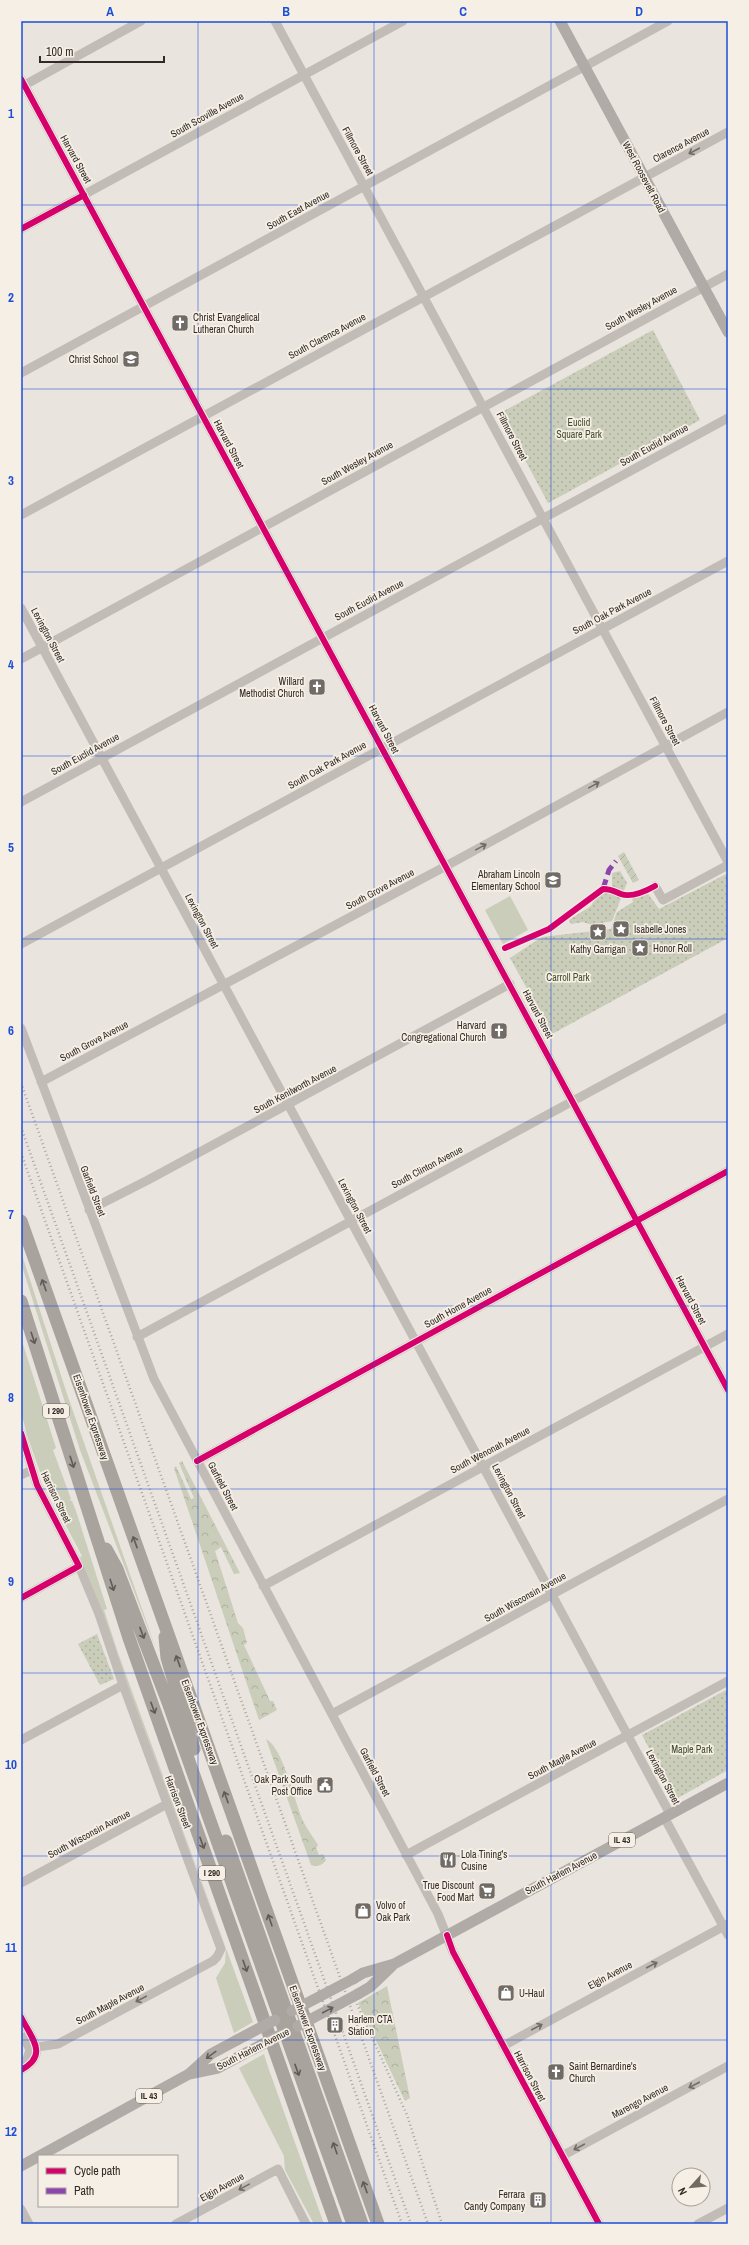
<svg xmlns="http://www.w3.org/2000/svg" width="749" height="2245" viewBox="0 0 749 2245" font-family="'Archivo Narrow',sans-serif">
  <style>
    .grass { fill: #c9cdb9 }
    .forest { fill: url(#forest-crowns) }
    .park { fill: url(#park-dots) }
    .garden { fill: url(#garden-furrows) }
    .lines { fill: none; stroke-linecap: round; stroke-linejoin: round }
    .minor { stroke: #c2bcb7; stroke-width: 9 }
    .major { stroke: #b0aba7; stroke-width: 11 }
    .highway { stroke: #a8a39d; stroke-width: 13 }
    .rail { stroke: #a9a5a1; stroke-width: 2.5; stroke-dasharray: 1 3; stroke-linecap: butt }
    .major-bridge { stroke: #b0aba7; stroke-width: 11 }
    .quiet { stroke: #8e44ad; stroke-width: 5; stroke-dasharray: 10 5; stroke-linecap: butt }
    .cycleway-casing { stroke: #f6efe5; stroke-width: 8 }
    .cycleway { stroke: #d6006c; stroke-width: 6 }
    .oneway { stroke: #726c67 }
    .oneway2 { stroke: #615a56 }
    .oneway3 { stroke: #645e5a }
    .grid { fill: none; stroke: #1d4ed8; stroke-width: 1; stroke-opacity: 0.55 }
    .labels { text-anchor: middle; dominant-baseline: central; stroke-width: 3.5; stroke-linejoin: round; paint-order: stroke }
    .shield { fill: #f6efe5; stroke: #6c655f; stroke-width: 1 }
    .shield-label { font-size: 9px; font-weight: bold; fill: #312a26 }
    .street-label { font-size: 10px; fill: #312a26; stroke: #f6efe5 }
    .poi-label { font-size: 10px; fill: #312a26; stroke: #f6efe5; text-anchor: start }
    .park-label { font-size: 10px; fill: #404d2d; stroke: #f6efe5 }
    .neatline { fill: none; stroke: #1d4ed8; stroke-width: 1.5 }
    .grid-label { font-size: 13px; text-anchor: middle; font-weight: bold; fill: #1d4ed8 }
  </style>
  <defs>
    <pattern id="forest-crowns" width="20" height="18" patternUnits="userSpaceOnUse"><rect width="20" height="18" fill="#c9cdb9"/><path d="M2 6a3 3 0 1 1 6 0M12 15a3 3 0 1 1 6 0" fill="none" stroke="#adb09f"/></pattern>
    <pattern id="park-dots" width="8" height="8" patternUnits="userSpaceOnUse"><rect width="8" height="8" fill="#c9cdb9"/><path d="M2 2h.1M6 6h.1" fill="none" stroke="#adb09f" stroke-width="1.8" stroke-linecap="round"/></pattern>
    <pattern id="garden-furrows" width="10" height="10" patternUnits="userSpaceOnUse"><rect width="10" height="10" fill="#c9cdb9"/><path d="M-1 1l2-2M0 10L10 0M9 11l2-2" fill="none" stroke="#adb09f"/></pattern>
  </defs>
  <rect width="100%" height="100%" fill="#e9e4de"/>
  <path class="grass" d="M510 896 528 930 503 944 485 910Z
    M21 1252 67 1394 156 1649 80 1450 21 1263Z
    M21 1338 56 1448 53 1450 71 1499 69 1500 72 1501 76 1511 107 1609 104 1610 118 1653 253 2022 234 2033 216 1978 225 1963 226 1949 119 1662 103 1612 80 1557 82 1556 45 1486 27 1435 21 1412Z
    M264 2054 268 2067 324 2224H314L285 2170 284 2156 239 2068Z"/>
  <path class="forest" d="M182 1461 240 1573 234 1574 221 1547 215 1551 238 1623 243 1628 247 1643 244 1645 270 1701H273L277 1710 259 1720 174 1468 176 1466 191 1499 194 1498 179 1463Z
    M266 1739C284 1749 294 1801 303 1821 307 1829 313 1837 318 1845L316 1848 319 1855 323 1854 326 1860C322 1866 317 1867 311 1865Z
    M387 1986 410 2098 405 2101 358 2003Z"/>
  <path class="park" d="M653 330 700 420 548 503 500 413Z
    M620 871 627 883 612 921 592 925 583 922 571 924 569 920 591 906 595 899 612 889V873Z
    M728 873V938L552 1034 510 958 542 937 611 929 617 912 633 902 631 894 643 887 659 909Z
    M97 1634 114 1679 100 1685 78 1644Z
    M728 1689V1770L676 1799 642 1735Z"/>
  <path class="garden" d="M624 852 639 880 633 883 618 856Z"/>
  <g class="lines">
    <path class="minor" d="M275 21 728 862
      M21 79 728 1390
      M21 87 141 21
      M21 229 403 21
      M21 373 668 21
      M21 515 728 132
      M21 608 670 1814
      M21 659 728 274
      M21 802 728 418
      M655 886 663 900 728 865
      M21 944 728 561
      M21 1028 154 1379 438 1914 453 1952 599 2224
      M41 1082 446 866 728 712
      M89 1210 148 1180 510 984
      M137 1337 728 1017
      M21 1433 37 1485 79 1566 99 1614 123 1685 221 1949 217 1957 213 1961 58 2044 37 2047
      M197 1461 728 1171
      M21 1475 32 1470
      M263 1586 728 1334
      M21 1598 79 1566
      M332 1714 728 1499
      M21 1740 123 1685
      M664 1817 728 1935
      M406 1855 728 1681
      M21 1883 167 1804
      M21 2017C32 2039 49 2055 21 2070
      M503 2046 728 1924
      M21 2063 27 2059 30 2050 24 2037
      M562 2156 728 2066
      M21 2209 29 2224
      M176 2224 278 2169 306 2224
      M698 2224 728 2208"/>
    <path class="major" d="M560 21 728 332
      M353 1979 363 1973 394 1964 728 1783
      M358 1994 370 1987 392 1966
      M189 2074 218 2068 242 2055
      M21 2166 189 2074 211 2054 237 2040"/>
    <path class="highway" d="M21 1221 378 2224
      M21 1301 129 1638 336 2224
      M106 1549 117 1569 169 1705 353 2224
      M165 1637 167 1658 194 1749
      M226 1841 362 2224"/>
    <path class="rail" d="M21 1083 428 2224
      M21 1127 411 2224
      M21 1153 402 2224
      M352 1993 407 2115 442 2224"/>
    <path class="major-bridge" d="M292 2011 353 1979
      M298 2026 358 1994
      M237 2040 275 2020
      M242 2055 280 2035"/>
    <path class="quiet" d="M603 889 609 870 616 861"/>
    <g class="cycleway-casing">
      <path id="cycleway" d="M21 79 728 1390
        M21 229 84 195
        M505 948 549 929 603 889C611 889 614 891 621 894 632 898 646 891 655 886
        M21 1433 37 1485 79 1566 21 1598
        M197 1461 728 1171
        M447 1935 453 1952 599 2224
        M21 2017C32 2039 49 2055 21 2070"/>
    </g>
    <use href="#cycleway" class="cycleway"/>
  </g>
  <defs><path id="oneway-shaft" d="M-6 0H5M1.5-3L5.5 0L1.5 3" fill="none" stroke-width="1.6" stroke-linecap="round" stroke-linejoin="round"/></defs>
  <g class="oneway">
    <use href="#oneway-shaft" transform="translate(694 151) rotate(152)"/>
    <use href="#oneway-shaft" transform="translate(594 785) rotate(-29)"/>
    <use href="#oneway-shaft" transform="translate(481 847) rotate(-29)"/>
    <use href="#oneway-shaft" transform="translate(652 1965) rotate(-28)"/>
    <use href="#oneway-shaft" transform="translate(141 1999) rotate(152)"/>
    <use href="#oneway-shaft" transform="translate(537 2027) rotate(-28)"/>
    <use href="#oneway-shaft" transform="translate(694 2085) rotate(152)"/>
    <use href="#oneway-shaft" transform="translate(579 2147) rotate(152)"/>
    <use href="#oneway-shaft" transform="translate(244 2187) rotate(151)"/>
  </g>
  <g class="oneway2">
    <use href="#oneway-shaft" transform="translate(44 1285) rotate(-110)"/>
    <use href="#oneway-shaft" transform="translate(33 1338) rotate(72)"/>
    <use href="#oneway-shaft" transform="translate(72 1462) rotate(72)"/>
    <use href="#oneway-shaft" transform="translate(135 1542) rotate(-110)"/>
    <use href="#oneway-shaft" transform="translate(112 1585) rotate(72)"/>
    <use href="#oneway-shaft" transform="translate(142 1633) rotate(69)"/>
    <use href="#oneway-shaft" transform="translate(178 1661) rotate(-110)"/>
    <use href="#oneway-shaft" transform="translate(153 1708) rotate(70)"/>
    <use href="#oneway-shaft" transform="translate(226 1797) rotate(-110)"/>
    <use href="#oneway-shaft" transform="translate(202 1843) rotate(70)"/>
    <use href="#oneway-shaft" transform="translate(270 1920) rotate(-109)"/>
    <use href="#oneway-shaft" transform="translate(245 1966) rotate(71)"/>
    <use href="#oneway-shaft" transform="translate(297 2070) rotate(70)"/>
    <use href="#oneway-shaft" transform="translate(335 2148) rotate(-109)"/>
    <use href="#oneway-shaft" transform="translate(365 2187) rotate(-110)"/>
  </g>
  <g class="oneway3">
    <use href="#oneway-shaft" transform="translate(328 2010) rotate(-28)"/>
    <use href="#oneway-shaft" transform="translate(211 2055) rotate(144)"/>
  </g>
  <path class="grid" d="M198 21V2224M374 21V2224M551 21V2224M21 205H728M21 389H728M21 572H728M21 756H728M21 939H728M21 1122H728M21 1306H728M21 1489H728M21 1673H728M21 1856H728M21 2040H728"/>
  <defs>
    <g id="church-square" transform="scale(0.9)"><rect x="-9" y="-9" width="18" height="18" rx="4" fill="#716b66" stroke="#f6efe5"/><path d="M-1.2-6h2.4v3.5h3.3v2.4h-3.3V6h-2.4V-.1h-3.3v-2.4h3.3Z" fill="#fff"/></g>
    <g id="school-square" transform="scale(0.9)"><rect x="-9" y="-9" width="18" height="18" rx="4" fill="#716b66" stroke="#f6efe5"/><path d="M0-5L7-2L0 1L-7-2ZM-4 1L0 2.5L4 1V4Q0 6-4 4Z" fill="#fff"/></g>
    <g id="sight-square" transform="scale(0.9)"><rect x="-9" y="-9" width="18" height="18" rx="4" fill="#716b66" stroke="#f6efe5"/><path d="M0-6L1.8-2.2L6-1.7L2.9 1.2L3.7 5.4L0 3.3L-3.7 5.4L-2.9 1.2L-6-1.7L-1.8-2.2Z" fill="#fff"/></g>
    <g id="civic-square" transform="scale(0.9)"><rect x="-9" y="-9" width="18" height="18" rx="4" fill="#716b66" stroke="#f6efe5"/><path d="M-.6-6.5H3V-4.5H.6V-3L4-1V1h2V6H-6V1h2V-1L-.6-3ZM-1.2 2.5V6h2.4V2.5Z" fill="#fff"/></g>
    <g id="restaurant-square" transform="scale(0.9)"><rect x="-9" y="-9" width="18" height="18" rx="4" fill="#716b66" stroke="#f6efe5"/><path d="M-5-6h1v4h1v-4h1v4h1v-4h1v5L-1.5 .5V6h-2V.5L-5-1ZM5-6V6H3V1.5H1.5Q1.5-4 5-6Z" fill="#fff"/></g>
    <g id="supermarket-square" transform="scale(0.9)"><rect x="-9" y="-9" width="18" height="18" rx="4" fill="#716b66" stroke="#f6efe5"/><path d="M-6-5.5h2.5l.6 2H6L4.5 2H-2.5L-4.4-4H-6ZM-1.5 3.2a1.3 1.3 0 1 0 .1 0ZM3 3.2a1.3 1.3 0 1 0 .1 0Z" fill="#fff"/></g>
    <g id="shop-square" transform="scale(0.9)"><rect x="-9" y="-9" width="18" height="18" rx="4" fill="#716b66" stroke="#f6efe5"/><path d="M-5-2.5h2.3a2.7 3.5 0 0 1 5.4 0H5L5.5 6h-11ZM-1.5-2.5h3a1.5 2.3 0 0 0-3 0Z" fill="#fff"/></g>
    <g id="building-square" transform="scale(0.9)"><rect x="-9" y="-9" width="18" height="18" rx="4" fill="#716b66" stroke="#f6efe5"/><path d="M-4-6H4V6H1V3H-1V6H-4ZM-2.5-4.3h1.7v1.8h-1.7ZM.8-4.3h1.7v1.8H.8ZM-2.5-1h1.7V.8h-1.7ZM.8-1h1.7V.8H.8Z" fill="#fff"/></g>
  </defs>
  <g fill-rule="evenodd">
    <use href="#church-square" x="180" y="323"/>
    <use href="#school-square" x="131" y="359"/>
    <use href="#church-square" x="317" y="687"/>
    <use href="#school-square" x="553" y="880"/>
    <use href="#sight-square" x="621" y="929"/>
    <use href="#sight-square" x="598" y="932"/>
    <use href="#sight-square" x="640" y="948"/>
    <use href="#church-square" x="499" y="1031"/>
    <use href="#civic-square" x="325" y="1785"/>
    <use href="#restaurant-square" x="448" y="1860"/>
    <use href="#supermarket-square" x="487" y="1891"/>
    <use href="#shop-square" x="363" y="1911"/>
    <use href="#shop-square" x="506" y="1993"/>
    <use href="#building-square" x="335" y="2025"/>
    <use href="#church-square" x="556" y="2072"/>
    <use href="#building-square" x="538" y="2200"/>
  </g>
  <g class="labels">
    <g class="shield">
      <rect x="43" y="1404" width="26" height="14" rx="3"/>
      <rect x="609" y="1833" width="26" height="14" rx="3"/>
      <rect x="199" y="1866" width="26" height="14" rx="3"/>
      <rect x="136" y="2089" width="26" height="14" rx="3"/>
    </g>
    <g class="shield-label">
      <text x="56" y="1411">I 290</text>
      <text x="622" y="1840">IL 43</text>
      <text x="212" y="1873">I 290</text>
      <text x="149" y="2096">IL 43</text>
    </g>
    <g class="street-label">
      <text transform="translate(207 115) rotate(-29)">South Scoville Avenue</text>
      <text transform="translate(681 145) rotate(-28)">Clarence Avenue</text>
      <text transform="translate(358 151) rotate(61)">Fillmore Street</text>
      <text transform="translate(76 159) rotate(61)">Harvard Street</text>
      <text transform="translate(644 177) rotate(62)">West Roosevelt Road</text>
      <text transform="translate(298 210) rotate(-29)">South East Avenue</text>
      <text transform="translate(641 308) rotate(-29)">South Wesley Avenue</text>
      <text transform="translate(327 336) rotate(-28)">South Clarence Avenue</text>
      <text transform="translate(512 436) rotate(62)">Fillmore Street</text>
      <text transform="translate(229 444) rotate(62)">Harvard Street</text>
      <text transform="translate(654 445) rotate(-29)">South Euclid Avenue</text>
      <text transform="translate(357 463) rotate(-29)">South Wesley Avenue</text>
      <text transform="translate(369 600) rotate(-28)">South Euclid Avenue</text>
      <text transform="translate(612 611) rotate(-28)">South Oak Park Avenue</text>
      <text transform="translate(48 635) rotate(62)">Lexington Street</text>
      <text transform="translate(665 721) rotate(62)">Fillmore Street</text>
      <text transform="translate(384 729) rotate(62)">Harvard Street</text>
      <text transform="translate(85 754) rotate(-29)">South Euclid Avenue</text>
      <text transform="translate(327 765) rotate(-29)">South Oak Park Avenue</text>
      <text transform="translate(380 889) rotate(-28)">South Grove Avenue</text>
      <text transform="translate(202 921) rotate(62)">Lexington Street</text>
      <text transform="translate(538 1014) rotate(62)">Harvard Street</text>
      <text transform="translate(94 1041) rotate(-28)">South Grove Avenue</text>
      <text transform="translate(295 1089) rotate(-28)">South Kenilworth Avenue</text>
      <text transform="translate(427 1167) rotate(-28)">South Clinton Avenue</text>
      <text transform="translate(93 1191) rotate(69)">Garfield Street</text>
      <text transform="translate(355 1206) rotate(62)">Lexington Street</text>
      <text transform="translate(691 1300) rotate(62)">Harvard Street</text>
      <text transform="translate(458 1307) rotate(-29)">South Home Avenue</text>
      <text transform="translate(91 1417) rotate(71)">Eisenhower Expressway</text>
      <text transform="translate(490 1450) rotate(-28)">South Wenonah Avenue</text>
      <text transform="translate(223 1486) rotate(62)">Garfield Street</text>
      <text transform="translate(509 1491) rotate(62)">Lexington Street</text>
      <text transform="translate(56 1497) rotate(64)">Harrison Street</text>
      <text transform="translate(525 1597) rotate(-29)">South Wisconsin Avenue</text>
      <text transform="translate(200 1722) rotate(70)">Eisenhower Expressway</text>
      <text transform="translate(562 1759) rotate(-28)">South Maple Avenue</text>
      <text transform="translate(375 1772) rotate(62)">Garfield Street</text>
      <text transform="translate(663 1777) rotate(62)">Lexington Street</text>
      <text transform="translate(178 1802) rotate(69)">Harrison Street</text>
      <text transform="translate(89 1834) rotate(-28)">South Wisconsin Avenue</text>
      <text transform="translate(561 1873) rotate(-28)">South Harlem Avenue</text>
      <text transform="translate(610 1975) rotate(-28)">Elgin Avenue</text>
      <text transform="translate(110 2004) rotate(-28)">South Maple Avenue</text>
      <text transform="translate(308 2028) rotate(70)">Eisenhower Expressway</text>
      <text transform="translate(253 2049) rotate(-27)">South Harlem Avenue</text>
      <text transform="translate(530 2076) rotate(62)">Harrison Street</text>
      <text transform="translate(640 2101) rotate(-28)">Marengo Avenue</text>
      <text transform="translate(222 2187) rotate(-29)">Elgin Avenue</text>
    </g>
    <g class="poi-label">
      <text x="193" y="317">Christ Evangelical<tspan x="193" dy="12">Lutheran Church</tspan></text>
      <text x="118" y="359" text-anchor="end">Christ School</text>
      <text x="304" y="681" text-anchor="end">Willard<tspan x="304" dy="12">Methodist Church</tspan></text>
      <text x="540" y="874" text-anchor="end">Abraham Lincoln<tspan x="540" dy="12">Elementary School</tspan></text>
      <text x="634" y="929">Isabelle Jones</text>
      <text x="653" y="948">Honor Roll</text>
      <text x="598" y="949" text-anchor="middle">Kathy Garrigan</text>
      <text x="486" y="1025" text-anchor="end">Harvard<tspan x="486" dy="12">Congregational Church</tspan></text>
      <text x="312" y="1779" text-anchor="end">Oak Park South<tspan x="312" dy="12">Post Office</tspan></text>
      <text x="461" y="1854">Lola Tining's<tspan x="461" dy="12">Cusine</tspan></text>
      <text x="474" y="1885" text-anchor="end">True Discount<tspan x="474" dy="12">Food Mart</tspan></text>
      <text x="376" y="1905">Volvo of<tspan x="376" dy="12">Oak Park</tspan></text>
      <text x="519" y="1993">U-Haul</text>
      <text x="348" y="2019">Harlem CTA<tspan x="348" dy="12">Station</tspan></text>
      <text x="569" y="2066">Saint Bernardine's<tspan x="569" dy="12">Church</tspan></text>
      <text x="525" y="2194" text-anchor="end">Ferrara<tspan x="525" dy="12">Candy Company</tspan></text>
    </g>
    <g class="park-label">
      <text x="579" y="422">Euclid<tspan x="579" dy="12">Square Park</tspan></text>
      <text x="568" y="977">Carroll Park</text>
      <text x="692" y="1749">Maple Park</text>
    </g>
  </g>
  <rect width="749" height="2245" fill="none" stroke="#f6efe5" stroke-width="44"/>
  <rect x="38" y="2155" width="140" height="52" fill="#f6efe5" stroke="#a7a099"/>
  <rect x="46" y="2168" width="20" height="6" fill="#d6006c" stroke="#a7a099"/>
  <text x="74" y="2175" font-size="12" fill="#312a26">Cycle path</text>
  <rect x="46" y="2188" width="20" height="6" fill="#8e44ad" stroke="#a7a099"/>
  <text x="74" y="2195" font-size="12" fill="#312a26">Path</text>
  <g transform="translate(691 2187) rotate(243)"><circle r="19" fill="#f6efe5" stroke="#a7a099"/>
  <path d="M0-3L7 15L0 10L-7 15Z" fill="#716b66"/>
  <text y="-6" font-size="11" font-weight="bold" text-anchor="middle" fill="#312a26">N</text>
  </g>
  <path d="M40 56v6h124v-6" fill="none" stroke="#312a26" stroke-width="2"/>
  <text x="46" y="56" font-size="12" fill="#312a26" stroke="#f6efe5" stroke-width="3" paint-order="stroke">100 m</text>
  <rect x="22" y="22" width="705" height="2201" class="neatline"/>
  <g class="grid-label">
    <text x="110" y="16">A</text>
    <text x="286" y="16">B</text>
    <text x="463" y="16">C</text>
    <text x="639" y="16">D</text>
    <text x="11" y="118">1</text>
    <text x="11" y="302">2</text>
    <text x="11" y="485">3</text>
    <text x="11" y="669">4</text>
    <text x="11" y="852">5</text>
    <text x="11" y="1035">6</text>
    <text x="11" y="1219">7</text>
    <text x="11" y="1402">8</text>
    <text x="11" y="1586">9</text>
    <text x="11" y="1769">10</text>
    <text x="11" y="1952">11</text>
    <text x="11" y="2136">12</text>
  </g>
</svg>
